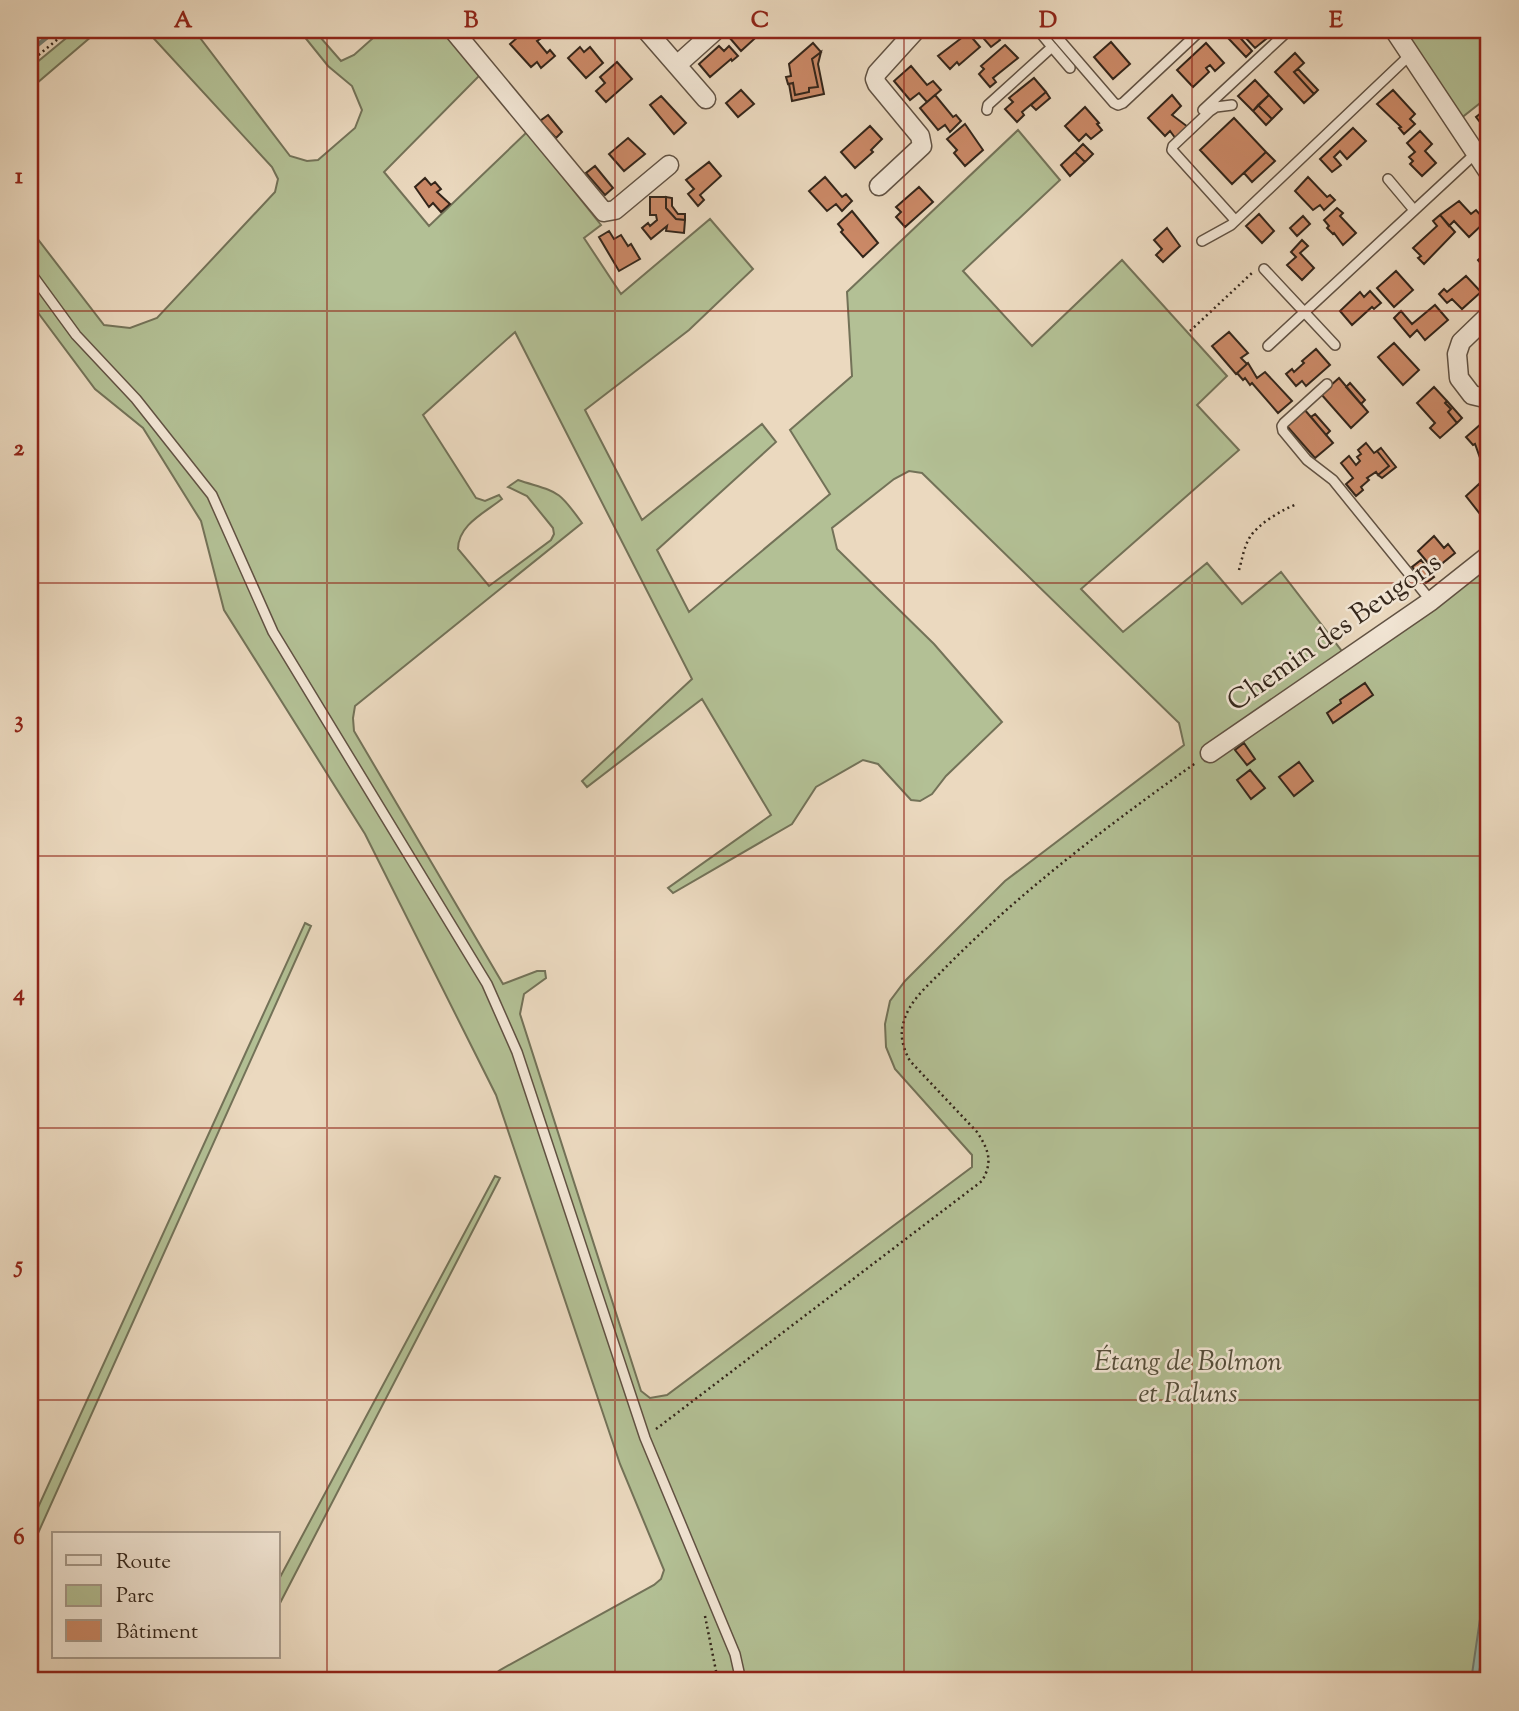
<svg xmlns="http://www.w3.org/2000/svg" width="1519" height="1711" viewBox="0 0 1519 1711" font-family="'Sorts Mill Goudy',serif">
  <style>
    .green { fill: #b3c095; stroke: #737258; stroke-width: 2; fill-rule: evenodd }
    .water { fill: #98bab1; stroke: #707e75; stroke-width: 2 }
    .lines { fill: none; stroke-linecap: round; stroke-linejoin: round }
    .shore { stroke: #667066; stroke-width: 2 }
    .stream { stroke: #707e75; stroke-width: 4.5 }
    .building { fill: #cb8967; stroke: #33251a; stroke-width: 2 }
    .lane-casing { stroke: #615243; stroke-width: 12 }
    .street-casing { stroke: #615243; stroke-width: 21 }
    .path { stroke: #33251a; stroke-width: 2.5; stroke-dasharray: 2 3.5; stroke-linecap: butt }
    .lane { stroke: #f2e6d5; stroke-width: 9 }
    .street { stroke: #f2e6d5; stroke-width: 18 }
    .grid { fill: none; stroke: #8f2418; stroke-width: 2; stroke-opacity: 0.55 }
    .labels { text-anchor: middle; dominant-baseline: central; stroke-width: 5; stroke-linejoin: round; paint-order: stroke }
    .street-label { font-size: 28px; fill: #33251a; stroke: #f2e6d5 }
    .park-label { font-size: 28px; font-style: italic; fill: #534c39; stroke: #f2e6d5 }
    .neatline { fill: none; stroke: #8f2418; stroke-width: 2.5 }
    .grid-label { font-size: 23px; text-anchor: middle; font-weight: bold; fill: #8f2418 }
  </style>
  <rect width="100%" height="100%" fill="#ebd9bf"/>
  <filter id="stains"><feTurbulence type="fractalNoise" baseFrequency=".00286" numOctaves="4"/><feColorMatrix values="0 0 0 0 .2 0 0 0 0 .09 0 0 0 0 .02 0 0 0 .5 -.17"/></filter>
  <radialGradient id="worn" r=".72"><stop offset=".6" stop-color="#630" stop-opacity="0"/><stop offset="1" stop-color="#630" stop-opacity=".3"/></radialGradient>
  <path class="green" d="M76 30H99L30 89V68Z
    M146 30H194L290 156 307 161 318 160 355 128 362 110 352 86 328 66 299 30H314L341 61 354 55 382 30H444L481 74 384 172 429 226 527 132 601 225 584 238 621 294 710 219 753 269 689 330 585 410 642 520 762 424 776 442 657 550 689 612 830 494 790 430 852 376 847 292 1018 130 1060 180 963 271 1032 346 1122 260 1227 376 1197 405 1239 450 1081 589 1123 632 1207 563 1242 604 1281 572 1345 655 1489 549V1681H485L500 1670 654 1585 661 1579 664 1570 620 1464 496 1095 365 834 224 610 201 521 143 428 95 389 30 302V229L104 325 130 328 157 318 275 192 278 179 272 167ZM515 332 692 679 582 781 587 787 702 699 771 815 668 888 673 893 792 824 816 787 863 760 878 764 911 800 920 801 932 794 946 776 1002 722 934 644 837 549 832 528 894 479 909 471 922 473 1179 723 1184 745 1005 881 905 981 890 1001 885 1024 886 1047 895 1069 972 1155V1167L667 1395 650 1398 641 1391 520 1014 524 994 546 978 545 971H537L503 984 354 731 353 718 355 706 582 523C557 488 558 493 518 480L508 487 527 496 553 528 554 534 551 540 489 586 458 549C458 525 484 513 502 499L499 495 485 501 476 498 423 415Z
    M1401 30H1489V96L1460 119Z
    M305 923 311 926 30 1551V1525Z
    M495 1176 500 1178 278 1607V1581Z"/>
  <path class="water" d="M1489 1570V1681H1471L1487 1571Z"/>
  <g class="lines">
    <path class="shore" d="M1478 1681 1489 1606"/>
    <path class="stream" d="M30 51 56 30"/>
  </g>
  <path class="building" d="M526 30H532L540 39 537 41 547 53 550 50 555 56 541 68 537 62 531 67 510 44Z
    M737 30H769L767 32 764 30 741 51 729 37Z
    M1251 30H1265L1271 35 1255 48 1244 36Z
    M994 31 1000 40 991 47 984 39Z
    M968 33 980 47 959 65 957 62 950 69 938 56Z
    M1236 33 1252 51 1246 57 1229 39Z
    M1111 42 1130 64 1113 79 1094 57Z
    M813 43 821 52 812 59 818 87 809 88V92L795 95 793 83 788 84 786 77 791 76 789 64Z
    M1206 43 1224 63 1215 71 1210 65 1206 68 1209 72 1193 87 1177 70Z
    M1005 45 1018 58 993 78 996 82 990 87 979 74 984 69 981 66Z
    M719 46 724 51 729 46 738 56 732 61 731 59 710 77 699 64Z
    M580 47 584 52 590 47 603 63 586 78 568 58Z
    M821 52 818 64 824 94 792 101 789 84 793 83 795 95 809 92V88L818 87 812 59Z
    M1295 53 1304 63 1294 72 1314 94 1304 103 1275 72Z
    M617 62 632 79 606 102 596 91 605 83 600 77Z
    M911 66 927 85 933 81 941 90 927 102 919 93 910 100 894 81Z
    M1298 69 1318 90 1314 94 1294 72Z
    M1034 78 1046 92 1022 112 1024 115 1017 122 1005 109 1013 102 1009 98Z
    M1255 80 1269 95 1253 111 1238 96Z
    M741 90 754 104 738 117 726 103Z
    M1393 90 1415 114 1410 119 1415 124 1404 134 1399 128 1401 127 1377 104Z
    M1046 92 1050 98 1036 110 1031 105Z
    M935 95 953 117 956 115 961 121 950 132 945 125 938 130 920 108Z
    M1172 95 1181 106 1172 115 1188 127 1176 139 1170 131 1165 136 1148 118Z
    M1269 95 1282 109 1272 119 1258 105Z
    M661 96 686 123 674 134 650 105Z
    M1258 105 1272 119 1266 125 1253 111Z
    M1085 107 1099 123 1097 124 1102 130 1091 139 1086 134 1079 141 1065 126Z
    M1489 107V134L1476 117Z
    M548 115 562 132 556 138 540 121Z
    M1234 118 1266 152 1232 184 1200 150Z
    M965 124 983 150 965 166 954 153 957 150 947 139Z
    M870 126 882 139 871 150 873 152 855 168 841 152Z
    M1353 128 1366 141 1347 159 1340 151 1334 157 1341 165 1332 172 1320 159Z
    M1420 131 1432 144 1425 151 1436 163 1422 176 1410 164 1413 161 1409 157 1415 152 1407 143Z
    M628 138 645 154 624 171 609 154Z
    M1083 144 1093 154 1085 162 1075 152Z
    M1075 152 1085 162 1070 176 1061 165Z
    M1266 152 1275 161 1252 182 1244 173Z
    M709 162 721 176 700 195 704 200 698 206 688 194 694 189 686 180Z
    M595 166 613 188 605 195 586 173Z
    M825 177 842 197 846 194 852 201 842 211 836 204 827 211 809 191Z
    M1308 177 1327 197 1330 195 1335 200 1324 210 1320 205 1313 210 1295 191Z
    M425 178 431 185 435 182 441 189 437 192 450 204 441 212 433 203 429 207 415 187Z
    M919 187 933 202 905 227 896 217 901 212 896 207Z
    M650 197H666V208L676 219 685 220 684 233 666 231 667 226 651 239 642 228 648 223 650 226 657 220 656 215H650Z
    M666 197 672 198V206L678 214H685V220L676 219 666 208Z
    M1459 201 1471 214 1476 210 1486 221 1469 237 1454 221 1449 226 1440 215Z
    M1337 208 1343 213 1340 216 1356 233 1343 245 1334 233 1333 234 1327 228 1329 226 1324 220Z
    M852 211 878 243 863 257 841 232 843 230 838 224Z
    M1259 214 1274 231 1262 243 1246 226Z
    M1440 215 1455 232 1424 264 1418 258 1421 256 1413 248 1437 226 1433 221Z
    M1303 216 1310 224 1297 236 1290 228Z
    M1167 228 1180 246 1163 262 1156 255 1162 249 1154 240Z
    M609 231 614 239 621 235 628 246 631 244 640 259 619 271 599 237Z
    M1302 240 1308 246 1300 253 1314 268 1302 280 1287 265 1296 257 1291 252Z
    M1489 250V270L1488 272 1478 260Z
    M1396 271 1413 290 1394 307 1377 288Z
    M1466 276 1481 292 1462 309 1452 299 1447 303 1439 294 1444 289 1447 292Z
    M1370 291 1381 303 1374 309 1372 307 1352 325 1340 311 1360 292 1364 297Z
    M1435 305 1448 320 1425 340 1417 330 1410 337 1394 318 1401 311 1412 324Z
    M1229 332 1248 353 1241 358 1247 364 1236 374 1212 346Z
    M1394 343 1419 370 1403 385 1378 357Z
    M1316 349 1330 365 1306 386 1302 381 1296 386 1286 374 1292 369 1294 372 1304 363 1302 361Z
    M1248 363 1257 378 1265 372 1292 401 1278 413 1252 383 1250 385 1245 378 1243 380 1237 373Z
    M1339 378 1368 412 1351 428 1321 394Z
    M1350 383 1365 400 1361 404 1346 387Z
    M1434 387 1447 401 1445 403 1451 409 1448 412 1457 423 1440 438 1430 428 1435 423 1417 403Z
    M1447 401 1462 418 1457 423 1448 412 1451 409 1445 403Z
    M1304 409 1333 443 1315 458 1286 425Z
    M1315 414 1330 431 1326 435 1311 417Z
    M1481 424 1487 431 1483 435 1486 440 1489 438V467L1484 469 1475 444 1473 445 1466 437Z
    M1366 443 1374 453 1377 451 1389 466 1378 475 1376 472 1367 478 1369 480 1361 487 1363 490 1356 496 1346 484 1353 478 1341 463 1349 456 1356 465 1360 461 1357 457 1361 454 1358 450Z
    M1381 448 1396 467 1382 478 1378 475 1389 466 1377 451Z
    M1479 484 1489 495V506L1480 514 1466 496Z
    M1434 536 1444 548 1448 544 1455 553 1434 570 1418 551Z
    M1421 560 1434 577 1426 583 1412 567Z
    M1365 683 1373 695 1333 723 1327 713 1341 703 1340 700Z
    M1244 743 1255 759 1247 765 1235 750Z
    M1299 762 1313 781 1294 796 1279 777Z
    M1250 770 1265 788 1251 799 1237 780Z"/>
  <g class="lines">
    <g class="lane-casing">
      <path id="lane" d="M1051 30 1114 103 1118 105 1123 103 1201 30
        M1052 47 1070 68
        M1232 105 1216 107 1210 111 1173 146 1172 150 1235 220
        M987 110 988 105 1052 47 1038 30
        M1203 110 1289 30
        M1388 179 1414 210
        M1202 241 1231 225 1411 54
        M1264 269 1335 345
        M30 272 76 335 136 399 212 495 273 632 487 984 517 1052 645 1438 735 1654 741 1681
        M1268 346 1476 153
        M1327 384 1284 423 1282 426 1283 431 1307 460 1333 480 1431 601"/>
    </g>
    <g class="street-casing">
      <path id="street" d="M453 30 604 212 615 210 669 165
        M646 30 706 99
        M1394 30 1489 173
        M677 65 716 30
        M879 186 922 146 920 136 877 84 875 79 877 73 916 30
        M1489 315 1461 342 1457 354 1459 378 1472 395 1489 399
        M1210 753 1431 601 1489 555"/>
    </g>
    <path class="path" d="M30 62 69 30
      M1190 331 1252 273
      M1239 570C1242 560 1244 546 1250 537 1258 524 1283 509 1297 504
      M656 1429 982 1181C993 1162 989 1150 977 1132L910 1061C903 1048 899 1035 904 1021 910 999 931 983 946 967 1022 890 1110 824 1197 762
      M705 1616 716 1671 714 1681"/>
    <use href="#lane" class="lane"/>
    <use href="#street" class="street"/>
  </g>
  <path class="grid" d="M327 30V1681M615 30V1681M904 30V1681M1192 30V1681M30 311H1489M30 583H1489M30 856H1489M30 1128H1489M30 1400H1489"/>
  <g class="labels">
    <g class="street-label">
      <text transform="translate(1335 633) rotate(-35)">Chemin des Beugons</text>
    </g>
    <g class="park-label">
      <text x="1188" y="1363">Étang de Bolmon<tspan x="1188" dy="32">et Paluns</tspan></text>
    </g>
  </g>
  <rect width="1519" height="1711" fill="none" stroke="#ebd9bf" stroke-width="77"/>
  <rect x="52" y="1532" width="228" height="126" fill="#f2e6d5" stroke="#a6998a" stroke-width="2"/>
  <rect x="66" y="1555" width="35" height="10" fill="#f2e6d5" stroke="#a6998a" stroke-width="2"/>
  <text x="116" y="1568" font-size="21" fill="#33251a">Route</text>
  <rect x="66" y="1585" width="35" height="21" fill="#b3c095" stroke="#a6998a" stroke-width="2"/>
  <text x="116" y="1602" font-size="21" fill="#33251a">Parc</text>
  <rect x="66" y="1620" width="35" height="21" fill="#cb8967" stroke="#a6998a" stroke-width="2"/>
  <text x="116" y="1638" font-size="21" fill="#33251a">Bâtiment</text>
  <rect x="38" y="38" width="1442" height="1634" class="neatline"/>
  <g class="grid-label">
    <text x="183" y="27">A</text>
    <text x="471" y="27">B</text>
    <text x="760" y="27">C</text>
    <text x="1048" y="27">D</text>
    <text x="1336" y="27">E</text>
    <text x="19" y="183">1</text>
    <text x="19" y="455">2</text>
    <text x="19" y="727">3</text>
    <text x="19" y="1000">4</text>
    <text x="19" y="1272">5</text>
    <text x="19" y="1544">6</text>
  </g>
  <rect width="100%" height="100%" filter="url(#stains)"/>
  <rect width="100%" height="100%" fill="url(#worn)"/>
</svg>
